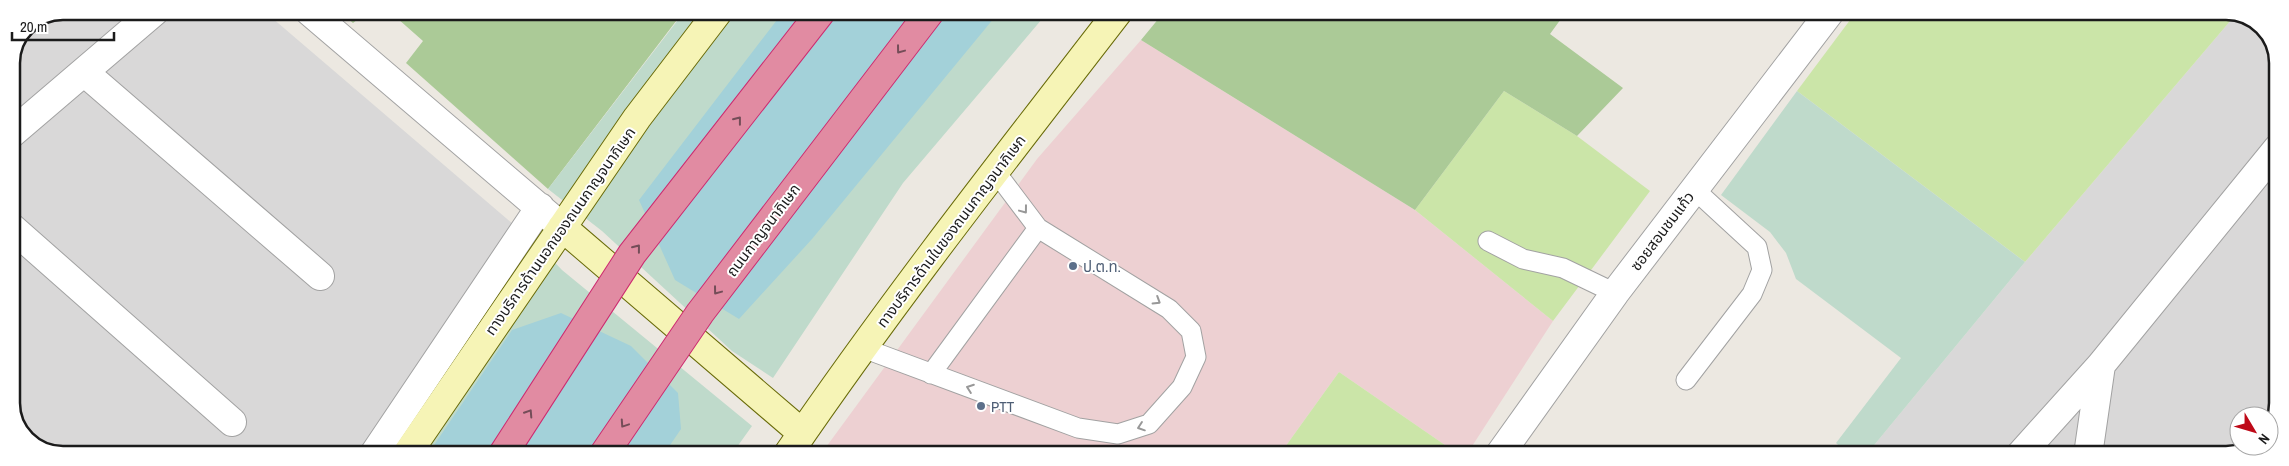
<svg xmlns="http://www.w3.org/2000/svg" width="2289" height="466" viewBox="0 0 2289 466" font-family="'Archivo Narrow','Noto Sans Thai',sans-serif">
  <style>
    .residential { fill: #d9d8d8 }
    .commercial { fill: #edd0d2 }
    .grass { fill: #cbe5a8 }
    .forest { fill: #abca97 }
    .wetland { fill: #bfdacb }
    .water { fill: #a3d1d9 }
    .lines { fill: none; stroke-linecap: round; stroke-linejoin: round }
    .service-casing { stroke: #a2a2a2; stroke-width: 21 }
    .minor-casing { stroke: #a2a2a2; stroke-width: 30 }
    .secondary-casing { stroke: #696b09; stroke-width: 30 }
    .service { stroke: #fff; stroke-width: 19 }
    .minor { stroke: #fff; stroke-width: 28 }
    .secondary { stroke: #f6f4b6; stroke-width: 28 }
    .motorway-bridge-casing { stroke: #cd2b70; stroke-width: 30; stroke-linecap: butt }
    .motorway-bridge { stroke: #e18ba2; stroke-width: 28 }
    .oneway { stroke: #744d58 }
    .oneway2 { stroke: #989898 }
    .service-dot { fill: #5c6f8a; stroke: #fff; stroke-width: 2 }
    .labels { text-anchor: middle; dominant-baseline: central; stroke-width: 4; stroke-linejoin: round; paint-order: stroke }
    .street-label { font-size: 15px; fill: #1b1b1b; stroke: #fff }
    .service-label { font-size: 15px; fill: #4e5e75; stroke: #fff; text-anchor: start }
    .rim { fill: none; stroke: #1b1b1b; stroke-width: 2.5 }
  </style>
  <rect width="100%" height="100%" fill="#ece8e1"/>
  <path class="residential" d="M63 11H264L541 248 525 258 393 454H53L24 437 12 410 11 62 26 26Z
    M2237 13 2265 29 2277 56V413L2269 427V416H2239V446H2250L2227 455H1866L2025 262Z"/>
  <path class="commercial" d="M1141 40 1415 210 1553 321 1467 454H1458L1339 372 1280 454H821L1037 159Z"/>
  <path class="grass" d="M1856 12H2236L2237 13 2025 262 1797 91Z
    M1504 91 1577 136 1650 191 1553 321 1415 210Z
    M1339 372 1458 454H1280Z"/>
  <path class="forest" d="M339 11H368L353 23Z
    M389 11 683 12 548 189 406 63 423 41Z
    M1164 12H1566L1550 34 1623 88 1577 136 1504 91 1415 210 1141 40Z"/>
  <path class="wetland" d="M684 12H1048L903 183 773 378 732 351 602 231 548 189Z
    M1797 91 2025 262 1866 455H1849L1836 443 1901 358 1796 279 1786 253 1770 232 1721 195Z
    M541 248 562 270 752 426 732 454H393L525 258Z"/>
  <path class="water" d="M783 12H999L812 239 739 319 675 280 639 200Z
    M561 313 631 346 678 393 681 429 664 454H428L512 330Z"/>
  <g class="lines">
    <g class="service-casing">
      <path id="service" d="M1488 241 1523 259 1563 268 1615 293
        M863 348 1078 428 1118 434 1149 424 1182 387 1196 357 1191 331 1169 309 1038 228 995 171
        M931 374 1038 228
        M1686 380 1752 294 1762 270 1757 247 1694 189"/>
    </g>
    <g class="minor-casing">
      <path id="minor" d="M309 11 562 227
        M84 72 320 276
        M11 134 155 11
        M11 227 232 422
        M374 454 540 207
        M1500 454 1615 293 1830 12
        M2020 455 2101 365
        M2088 455 2101 365 2277 149"/>
    </g>
    <g class="secondary-casing">
      <path id="secondary" d="M562 227 802 433
        M407 454 637 118 718 12
        M788 454C892 302 1006 157 1118 12"/>
    </g>
    <use href="#service" class="service"/>
    <use href="#minor" class="minor"/>
    <use href="#secondary" class="secondary"/>
    <g class="motorway-bridge-casing">
      <path id="motorway-bridge" d="M503 454 632 254 821 12
        M604 454 700 313 930 12"/>
    </g>
    <use href="#motorway-bridge" class="motorway-bridge"/>
  </g>
  <defs><path id="oneway-chevron" d="M-2-3.5L2.5 0L-2 3.5" fill="none" stroke-width="1.6" stroke-linecap="round" stroke-linejoin="round" transform="scale(1.25)"/></defs>
  <g class="oneway">
    <use href="#oneway-chevron" transform="translate(900 50) rotate(127)"/>
    <use href="#oneway-chevron" transform="translate(738 120) rotate(-52)"/>
    <use href="#oneway-chevron" transform="translate(637 248) rotate(-52)"/>
    <use href="#oneway-chevron" transform="translate(717 291) rotate(127)"/>
    <use href="#oneway-chevron" transform="translate(529 413) rotate(-57)"/>
    <use href="#oneway-chevron" transform="translate(624 424) rotate(124)"/>
  </g>
  <g class="oneway2">
    <use href="#oneway-chevron" transform="translate(1024 210) rotate(53)"/>
    <use href="#oneway-chevron" transform="translate(1157 301) rotate(32)"/>
    <use href="#oneway-chevron" transform="translate(970 388) rotate(-160)"/>
    <use href="#oneway-chevron" transform="translate(1141 427) rotate(161)"/>
  </g>
  <g class="service-dot">
    <circle cx="1073" cy="266" r="5"/>
    <circle cx="981" cy="406" r="5"/>
  </g>
  <g class="labels">
    <g class="street-label">
      <text transform="translate(763 230) rotate(-53)">ถนนกาญจนาภิเษก</text>
      <text transform="translate(560 231) rotate(-55)">ทางบริการด้านนอกของถนนกาญจนาภิเษก</text>
      <text transform="translate(951 231) rotate(-53)">ทางบริการด้านในของถนนกาญจนาภิเษก</text>
      <text transform="translate(1662 231) rotate(-53)">ซอยสอนชมแก้ว</text>
    </g>
    <g class="service-label">
      <text x="1083" y="266">ป.ต.ท.</text>
      <text x="991" y="406">PTT</text>
    </g>
  </g>
  <path d="M0 0H2289V466H0ZM63 20H2226A43 43 0 0 1 2269 63V403A43 43 0 0 1 2226 446H63A43 43 0 0 1 20 403V63A43 43 0 0 1 63 20Z" fill="#fff" fill-rule="evenodd"/>
  <path class="rim" d="M63 20H2226A43 43 0 0 1 2269 63V403A43 43 0 0 1 2226 446H63A43 43 0 0 1 20 403V63A43 43 0 0 1 63 20Z"/>
  <g transform="translate(2254 431) rotate(128)"><circle r="24" fill="#ffffff" stroke="#a4a4a4"/>
  <path d="M0-4L9 19L0 12L-9 19Z" fill="#be0918"/>
  <text y="-8" font-size="14" font-weight="bold" text-anchor="middle" fill="#1b1b1b">N</text>
  </g>
  <path d="M12 32v8h102v-8" fill="none" stroke="#1b1b1b" stroke-width="2.5"/>
  <text x="20" y="32" font-size="15" fill="#1b1b1b" stroke="#ffffff" stroke-width="4" paint-order="stroke">20 m</text>
</svg>
